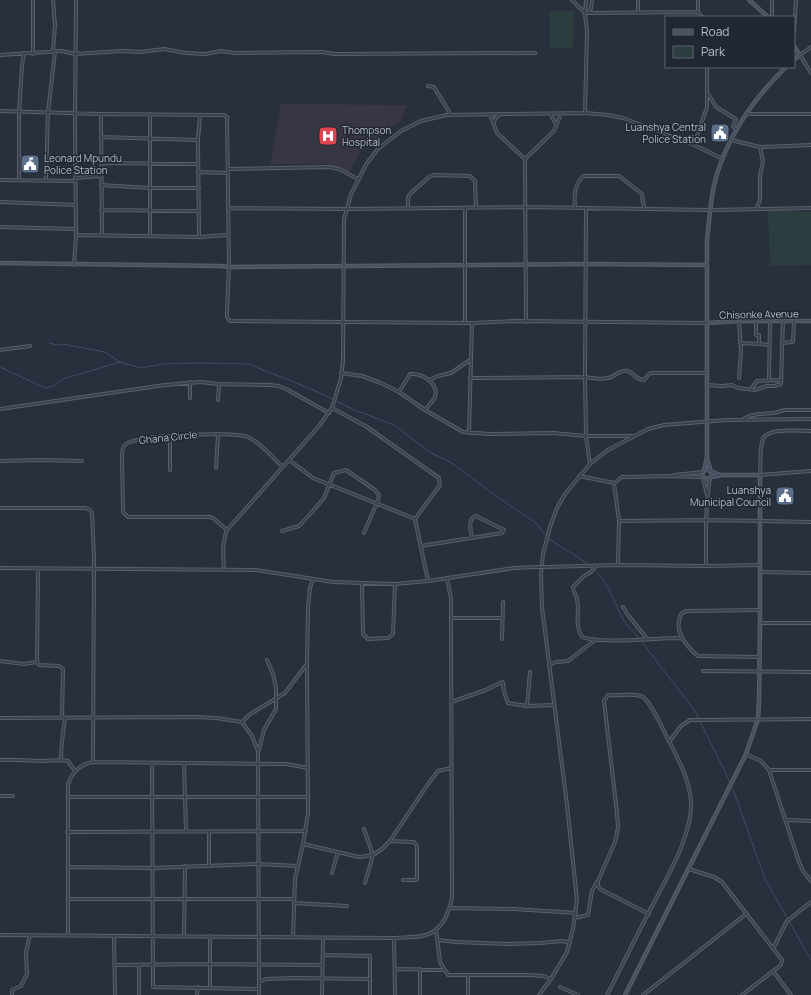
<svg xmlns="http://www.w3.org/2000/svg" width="811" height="995" viewBox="0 0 811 995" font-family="Manrope,sans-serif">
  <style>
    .medical { fill: #383642 }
    .green { fill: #2b3d3f }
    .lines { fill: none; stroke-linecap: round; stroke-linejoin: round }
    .stream { stroke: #404d64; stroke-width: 1 }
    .street-casing { stroke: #5a606b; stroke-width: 4 }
    .secondary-casing { stroke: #5a606b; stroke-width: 4.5 }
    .street { stroke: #3c424d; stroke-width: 2 }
    .secondary { stroke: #4b5160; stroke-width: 2.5 }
    .street-bridge-casing { stroke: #5a606b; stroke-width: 4; stroke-linecap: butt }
    .street-bridge { stroke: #3c424d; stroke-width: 2 }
    .labels { text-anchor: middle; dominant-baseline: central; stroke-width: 3; stroke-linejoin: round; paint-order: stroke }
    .poi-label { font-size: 10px; fill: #b8bec8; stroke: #212733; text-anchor: end }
    .street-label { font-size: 10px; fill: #b8bec8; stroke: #212733 }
  </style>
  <rect width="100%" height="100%" fill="#28303d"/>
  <path class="medical" d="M281 104 407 105 401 121 362 150 348 173 327 164H270Z"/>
  <path class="green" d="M550 11H574L573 48H550Z
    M768 210 811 212V265L770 266Z"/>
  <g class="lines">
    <path class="stream" d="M49 343 57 345 62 344 105 352 120 362 141 368 163 364 201 363 248 364 311 389 332 399
      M0 367 45 388 54 386 63 379 120 362
      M336 401 352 409 394 425 431 453 452 463 496 496 536 523 546 536
      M549 539 588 564
      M595 571C609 583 613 600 622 617 626 625 634 632 640 639
      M642 642 695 711 730 782
      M733 789 765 879 811 960"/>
    <g class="street-casing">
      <path id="street" d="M33 0V54
        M53 0 55 25 53 52
        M572 0 585 13 587 32 585 113
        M586 0 585 13H588L698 12 702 17
        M638 0V13
        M698 0V12
        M772 0V17
        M588 13 591 8 592 0
        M794 32 796 0
        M811 47 800 55 811 73
        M0 55 62 51 75 54 122 51 140 52 164 49 186 53 205 54 221 51 235 53 323 52 334 54 535 53
        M428 86 434 87 451 115
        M707 92 716 107 736 119 733 126 736 130
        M0 111 101 114 213 115H224L227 117 229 267 227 312V317L230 321 472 323 515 321 707 323
        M101 114 102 235
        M150 114V236
        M490 114 497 133 525 159
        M746 114H811
        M551 115 556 124
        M494 123 495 119 500 114
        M101 137 198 140
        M731 140 760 147 811 145
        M694 145 707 107V67
        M102 163 198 164
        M229 169 329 167 339 169 358 179
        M198 172 228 173
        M75 178 101 176
        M0 180 75 181
        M19 180V112L22 65 24 53
        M46 180 48 112 55 52
        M101 185 150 188H199
        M0 202 76 205
        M408 208V198L410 194 429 177 434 175 470 176 475 181 476 208
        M575 208C574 196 574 186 583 176H619L642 194 644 209
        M757 208 760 200V176L763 161 760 147
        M229 209V208L347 209 526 207 710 210 811 208
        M101 210 198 211
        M0 227 76 229
        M76 235 199 237 228 235
        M199 237 198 140 200 115
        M74 265 76 235 75 123 76 0
        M756 321V335H759V344L769 345
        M526 322 525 159 554 131 561 114
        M465 323V209
        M740 343 759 344
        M782 343 793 342 794 321
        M0 350 30 346
        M341 373 362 376 381 383 399 392 425 410 463 432 489 434 553 433 586 436 590 464
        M470 378 585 377 586 209
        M739 378 741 352 739 321
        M429 380 438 376 451 373 470 360
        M769 380 770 321
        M190 382V398
        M707 385 722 386 732 385 738 388 755 390 767 386H774L781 384 783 320
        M751 389 757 381 780 380
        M399 392 410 374C422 373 439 383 435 397 433 401 428 406 425 410
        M218 400 219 384
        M332 408 367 427 439 478 440 485 415 519 428 581
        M0 409 165 385 200 382 219 384 270 385 279 386 288 390 329 413
        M742 420 749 416 759 414 774 413 785 410H811
        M811 431C800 431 767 427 763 439 759 450 761 464 760 475L811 471
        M469 433 472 323
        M633 436H586L585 377C592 378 601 380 608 378 615 377 619 369 628 371 634 373 634 379 644 380L649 374 652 373H706
        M289 460 313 478 415 519
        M0 461 40 460 82 461
        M216 468 218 434
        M170 470V436
        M674 475 703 472
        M579 476 614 483 622 477H627L671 476 703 477
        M703 478 707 495
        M614 483 619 521 618 565
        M0 508H86L90 510 92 513 94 557 93 762
        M619 521 706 520 811 522
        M227 530 213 518 209 517H128L123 512 122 456C122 452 122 447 126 444 136 435 234 431 248 437 260 442 273 458 283 467
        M282 531 299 526 313 511 324 498 334 473 346 470 375 490 379 495 378 500 364 533
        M421 546 502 533 504 530 476 516C467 519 471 531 472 538
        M706 566C706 537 705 507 710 478
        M546 567 618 565 706 566 760 565
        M595 567 591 572 584 576 573 587C573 592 576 594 577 599 580 612 574 625 582 637 587 639 592 639 598 640 626 642 654 638 682 638
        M0 568 256 570 333 582 395 584 428 581 514 568 537 567
        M224 569C223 556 222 543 227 530L319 426 332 408 341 378 343 361 344 219 347 209 351 194 367 163 378 149 401 131 421 121 447 115 585 113 608 115 623 118 694 145 723 159
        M760 572 811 573
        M362 584 363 634 368 639 388 638 393 634 395 584
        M623 607 628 615 648 640
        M451 618H503
        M760 623H811
        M502 639 503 602
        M760 657 698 656C691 651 681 639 679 630 678 625 679 619 681 614L686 611 760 610
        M0 661 24 664 37 662 39 665 59 666 63 669 62 718
        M37 662 38 568
        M549 665 556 662 568 661 595 640
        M703 671 811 672
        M451 702 486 690 502 682 503 683 504 692 508 703 527 706 553 705 554 706
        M527 706 530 672
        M0 718 195 717 216 718 242 722 249 715 285 693 306 665
        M242 722 252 736 258 751 259 995
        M669 742 681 726 690 720 811 719
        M259 750 264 730 276 709V688L273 674 267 660
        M746 754 761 761 769 770 799 862 803 871 811 881
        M0 760C14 759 28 761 42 761 51 761 59 759 68 761L75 771
        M61 760C61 746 63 732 65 718
        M184 763 186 831
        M152 764 153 987 258 989
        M769 770H811
        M0 796H13
        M68 797H308
        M786 820 811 821
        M364 829 373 855 365 883
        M67 832 306 831
        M390 841 414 842 417 846V879L416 880H403
        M303 844 359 857 373 855 382 849 390 841 428 784 438 771 451 768
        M209 865V831
        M68 867 153 868 258 864 298 866
        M689 869 714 877 722 882 782 960 781 965 742 995
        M332 873 338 852
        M69 899H293
        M294 903 347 906
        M450 908 514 909 576 913
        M575 918 588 915 592 891 597 882
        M436 929 440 962 448 975H529L543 976 551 979
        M0 935 394 938C404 937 416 938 426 935 442 930 449 913 452 898L451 618V599L447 578
        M68 935V784C72 773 80 764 93 762L286 764 308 768
        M184 936 185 866
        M210 936V987
        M114 937 115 995
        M293 937 295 879 303 844 308 813 307 664 308 608 310 588 313 579
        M394 938 395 995
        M437 940 456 942 507 944 540 943 563 941 570 943
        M773 949 787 921 811 902
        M323 955 370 956V995
        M115 965 210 964 323 965
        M139 965V995
        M395 969 444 970
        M773 971 791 995
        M468 975V995
        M259 982 266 979 294 978 370 979
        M560 987 578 995
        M12 995V990L21 986 27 974 26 952 30 935
        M197 995 198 987
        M322 995 323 938
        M420 995V969
        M539 995 551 979 567 952 573 929 577 900 567 805 542 607 541 574 543 554 550 527 557 508 565 494 590 464 608 450 648 429 664 425 726 420 811 419
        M607 995C622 966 636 937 651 908 666 879 693 835 691 801 689 778 678 759 668 739 663 730 650 699 641 696 631 693 618 696 608 695L604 701 617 813 618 828 615 842 598 881V886L600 889 649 914
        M643 995 746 914"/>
    </g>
    <g class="secondary-casing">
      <path id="secondary" d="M749 0 768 17
        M794 46 800 55 794 60
        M0 263 220 266 229 267 586 264 707 265
        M707 323 739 321H811
        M707 459 712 475 709 479 703 478 702 473C704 470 707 469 710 471
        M704 471 707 457V240C710 215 711 189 720 165 734 127 757 95 786 67
        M710 471 721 475
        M625 995 746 754 758 719 759 702 760 623V475H723L711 477"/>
    </g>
    <use href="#street" class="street"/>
    <use href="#secondary" class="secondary"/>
    <g class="street-bridge-casing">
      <path id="street-bridge" d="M537 567H546"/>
    </g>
    <use href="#street-bridge" class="street-bridge"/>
  </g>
  <defs>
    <g id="civic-square" transform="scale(1)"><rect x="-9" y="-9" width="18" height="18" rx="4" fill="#5c6f8a" stroke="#212733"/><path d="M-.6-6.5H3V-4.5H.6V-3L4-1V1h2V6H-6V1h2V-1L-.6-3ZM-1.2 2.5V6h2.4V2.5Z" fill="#fff"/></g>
    <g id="hospital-square" transform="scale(1)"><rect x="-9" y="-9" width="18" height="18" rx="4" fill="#e0444e" stroke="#212733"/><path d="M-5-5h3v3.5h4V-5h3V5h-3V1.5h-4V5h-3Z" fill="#fff"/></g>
  </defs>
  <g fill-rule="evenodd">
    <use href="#civic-square" x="720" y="133"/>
    <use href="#hospital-square" x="328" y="136"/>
    <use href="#civic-square" x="30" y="164"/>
    <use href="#civic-square" x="785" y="496"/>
  </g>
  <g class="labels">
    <g class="poi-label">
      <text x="706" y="127">Luanshya Central<tspan x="706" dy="12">Police Station</tspan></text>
      <text x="342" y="130" text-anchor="start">Thompson<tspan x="342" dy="12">Hospital</tspan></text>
      <text x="44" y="158" text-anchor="start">Leonard Mpundu<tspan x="44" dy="12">Police Station</tspan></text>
      <text x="771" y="490">Luanshya<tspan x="771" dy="12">Municipal Council</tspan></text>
    </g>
    <g class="street-label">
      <text transform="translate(759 314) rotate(-1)">Chisonke Avenue</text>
      <text transform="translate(168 437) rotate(-6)">Ghana Circle</text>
    </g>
  </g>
  <rect x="665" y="16" width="130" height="52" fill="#212733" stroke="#5d636f"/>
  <rect x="673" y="29" width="20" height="6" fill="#4b5160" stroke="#5d636f"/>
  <text x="701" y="36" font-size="12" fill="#b8bec8">Road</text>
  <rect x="673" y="46" width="20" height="12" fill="#2b3d3f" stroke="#5d636f"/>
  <text x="701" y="56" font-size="12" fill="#b8bec8">Park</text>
</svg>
